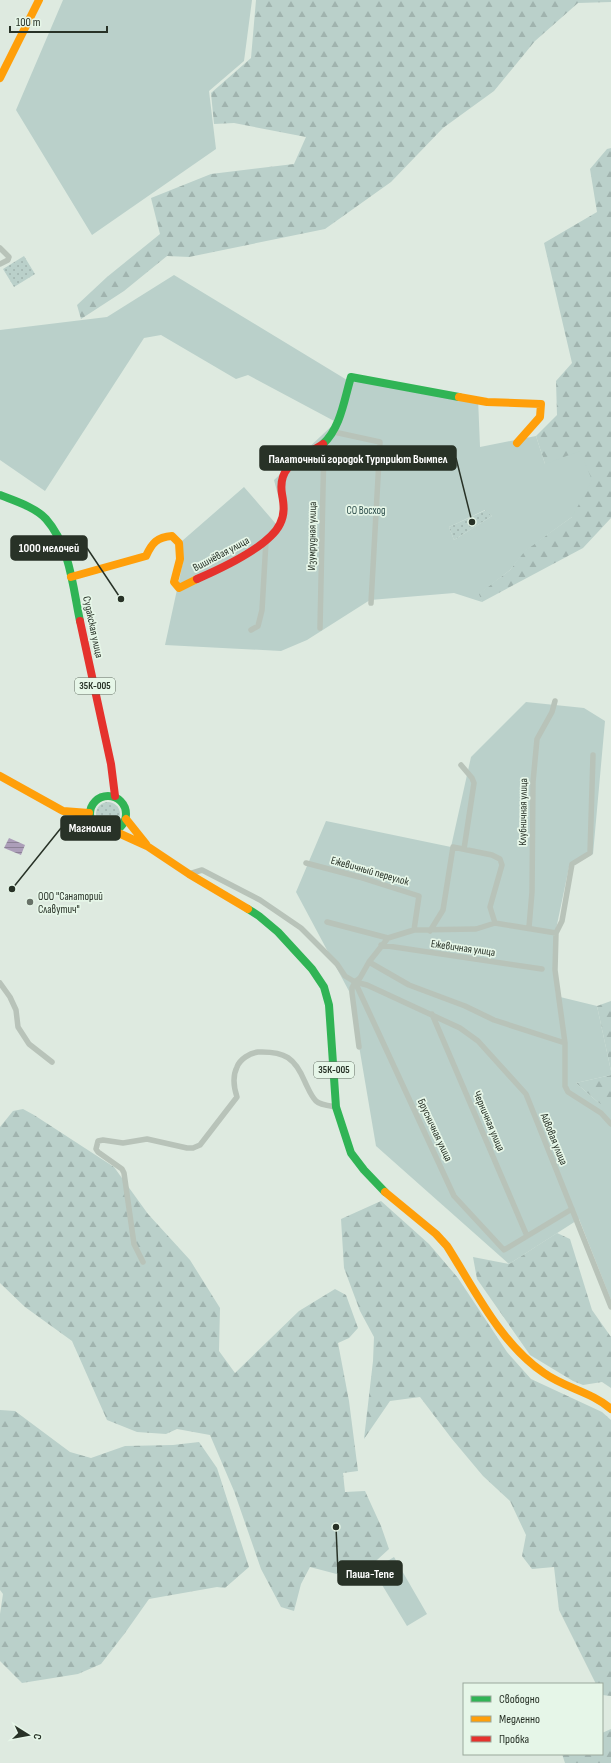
<svg xmlns="http://www.w3.org/2000/svg" width="611" height="1763" viewBox="0 0 611 1763" font-family="'Sofia Sans Condensed',sans-serif">
  <style>
    .grass { fill: url(#grass-dots) }
    .forest { fill: url(#forest-firs) }
    .garden { fill: #bad0ca; fill-rule: evenodd }
    .water { fill: url(#water-rules) }
    .lines { fill: none; stroke-linecap: round; stroke-linejoin: round }
    .street { stroke: #b8c3b9; stroke-width: 5.5 }
    .fast { stroke: #30b455; stroke-width: 8 }
    .slow { stroke: #ff9f0a; stroke-width: 8 }
    .jam { stroke: #e5322d; stroke-width: 8 }
    .poi-dot { fill: #687268; stroke: #e6f6e8; stroke-width: 1.5 }
    .labels { text-anchor: middle; dominant-baseline: central; stroke-width: 3.5; stroke-linejoin: round; paint-order: stroke }
    .shield { fill: #e6f6e8; stroke: #616d61; stroke-width: 1 }
    .shield-label { font-size: 10px; font-weight: bold; fill: #283227 }
    .park-label { font-size: 11px; fill: #2e4e4c; stroke: #e6f6e8 }
    .street-label { font-size: 11px; fill: #283227; stroke: #e6f6e8 }
    .poi-label { font-size: 11px; fill: #283227; stroke: #e6f6e8; text-anchor: start }
    .leader { fill: none; stroke: #283227; stroke-width: 1.5 }
    .callout-dot { fill: #283227; stroke: #e6f6e8; stroke-width: 1.5 }
    .callout { fill: #283227; stroke: #283227; stroke-width: 1.5 }
    .callout-label { font-size: 12px; text-anchor: middle; font-weight: bold; fill: #fff }
  </style>
  <defs>
    <pattern id="grass-dots" width="8" height="8" patternUnits="userSpaceOnUse"><rect width="8" height="8" fill="#bad0ca"/><path d="M2 2h.1M6 6h.1" fill="none" stroke="#a0b3ae" stroke-width="1.8" stroke-linecap="round"/></pattern>
    <pattern id="forest-firs" width="22" height="20" patternUnits="userSpaceOnUse"><rect width="22" height="20" fill="#bad0ca"/><path d="M5 1l3.5 6h-7zM16 11l3.5 6h-7z" fill="#a0b3ae"/></pattern>
    <pattern id="water-rules" width="6" height="5" patternUnits="userSpaceOnUse"><rect width="6" height="5" fill="#ac9eb9"/><path d="M0 2.5h6" fill="none" stroke="#8c8196"/></pattern>
  </defs>
  <rect width="100%" height="100%" fill="#deeae0"/>
  <path class="grass" d="M24 256 35 274 14 287 3 269Z
    M486 510 492 516 454 540 449 527Z
    M96 814a12 12 0 1 1 24 0a12 12 0 1 1-24 0Z"/>
  <path class="forest" d="M256 0H611V2L578 3 535 41 494 91 443 128 391 182 325 229 189 257 167 256 124 291 81 319 77 305 107 277 160 234 151 198 211 174 294 164 306 137 234 123 214 124 211 93 251 58Z
    M611 148V518L583 548 482 602 478 594 510 570 524 551 572 517 545 464 536 436 557 415 556 381 572 363 544 243 597 212 590 169 607 149Z
    M611 1001V1071L597 1006Z
    M611 1075V1104H600L576 1083Z
    M23 1109 34 1115 114 1167 148 1214 190 1260 220 1308 219 1351 235 1373 299 1311 335 1289 346 1295 358 1328 349 1338 338 1343 349 1401 358 1471 343 1473 345 1492 365 1491 381 1526 389 1549 365 1571 348 1577 310 1567 301 1584 294 1611 281 1607 261 1569 234 1491 210 1435 177 1429 166 1434 137 1432 107 1420 72 1341 25 1307 0 1283V1127L13 1111Z
    M381 1201 429 1244 458 1278 507 1352 531 1379 602 1412 611 1420V1696L602 1695V1684H596L559 1610 554 1567 532 1569 522 1556 526 1535 510 1501 483 1476 452 1439 420 1397 390 1401 364 1439 373 1361 374 1337 360 1311 344 1268 341 1219Z
    M557 1233 570 1239 592 1310 611 1337V1388L602 1382 583 1385 573 1381 530 1355 477 1279 473 1257 509 1264Z
    M0 1410 15 1411 70 1452 91 1458 125 1446 173 1445 199 1442 217 1468 249 1567 225 1588 217 1587 149 1599 125 1633 101 1664 78 1674 22 1683 0 1661V1614L3 1594 0 1590Z
    M611 1729V1763H565L562 1754H602V1733Z"/>
  <path class="garden" d="M63 0H252L244 61 209 91 216 149 92 235 16 110Z
    M174 275 347 380 478 398 480 447 536 436 545 464 580 451 592 480 572 517 525 551 510 570 479 594 482 602 454 593 370 600 307 640 281 651 165 645 183 562 182 541 244 487 276 524 283 514 274 480 336 422 248 375 236 379 161 335 144 338 45 491 0 460V330L107 317ZM485 510 492 516 454 540 449 527Z
    M526 702 584 708 605 721 593 854 569 867 554 939 556 996 597 1006 611 1071V1075L576 1083 600 1104H611V1300L579 1219 509 1264 376 1146 350 993 296 892 326 821 451 847 471 757Z
    M394 1557 427 1614 407 1626 373 1570Z"/>
  <path class="water" d="M9 838 25 845 21 855 4 848Z"/>
  <g class="lines">
    <path class="street" d="M0 248 9 257 8 260 0 264
      M334 432 380 442 371 603
      M320 628 324 444
      M251 630 258 626 262 610 266 541
      M461 765 472 778 474 783 464 849
      M306 863 359 877 419 896 414 930
      M189 874 202 870 260 900 301 928 337 964 345 976 355 982 360 978 369 962 409 985 465 1006 494 1020 565 1043V1086L568 1092 601 1113 611 1124
      M327 922 388 938
      M529 927 532 892 533 782 537 739 552 712 555 701
      M430 931 443 910 453 847 492 855 500 859 502 865 490 907 495 923
      M381 945 542 969
      M369 962 388 938 414 930 476 929 495 923 556 933
      M355 982 367 985 460 1028 478 1041 526 1094 611 1307
      M355 982 454 1196 504 1250 572 1209
      M355 982 352 988V993L359 1047
      M0 983 10 997 16 1010 18 1027 29 1044 52 1062
      M432 1014 527 1236
      M565 1043 555 970 556 933 562 921 572 864 590 853 593 755
      M143 1262 134 1244 124 1173 122 1169 98 1152 96 1149 98 1141 103 1140 123 1143 147 1139 187 1148H193L200 1145 237 1097C234 1088 232 1077 237 1067 240 1059 250 1053 258 1052 285 1051 295 1058 305 1082 308 1088 311 1096 316 1101 320 1105 330 1106 336 1107"/>
    <path class="fast" d="M323 444C341 427 344 400 351 377L459 397
      M0 495C15 501 35 507 46 519 70 546 73 588 80 621
      M90 814a18 18 0 1 1 36 0a18 18 0 1 1-36 0Z
      M248 909 259 916 278 932 312 969 324 987 329 1005 336 1107 351 1153 364 1170 385 1192"/>
    <path class="slow" d="M0 78 39 0
      M459 397 487 402 541 404 540 417 517 443
      M71 577 146 556C152 543 157 537 172 536L179 543 180 559 174 582 179 588 197 579
      M0 776 63 811 89 813
      M126 819 146 844
      M114 831 147 846 189 874 248 909
      M385 1192 436 1234 447 1246C475 1290 500 1343 544 1373 565 1388 592 1392 611 1409"/>
    <path class="jam" d="M197 579C220 569 269 547 280 524 285 514 284 505 282 494 277 464 302 458 323 444
      M80 621 111 764 115 796"/>
  </g>
  <circle class="poi-dot" cx="30" cy="902" r="4"/>
  <g class="labels">
    <g class="shield">
      <rect x="75" y="678" width="40" height="16" rx="3"/>
      <rect x="314" y="1062" width="40" height="16" rx="3"/>
    </g>
    <g class="shield-label">
      <text x="95" y="686">35К-005</text>
      <text x="334" y="1070">35К-005</text>
    </g>
    <g class="park-label">
      <text x="366" y="510">СО Восход</text>
    </g>
    <g class="street-label">
      <text transform="translate(312 536) rotate(-89)">Изумрудная улица</text>
      <text transform="translate(221 554) rotate(-28)">Вишнёвая улица</text>
      <text transform="translate(93 627) rotate(78)">Судакская улица</text>
      <text transform="translate(523 812) rotate(-89)">Клубничная улица</text>
      <text transform="translate(370 871) rotate(16)">Ежевичный переулок</text>
      <text transform="translate(463 948) rotate(8)">Ежевичная улица</text>
      <text transform="translate(489 1121) rotate(67)">Черничная улица</text>
      <text transform="translate(435 1130) rotate(65)">Брусничная улица</text>
      <text transform="translate(554 1139) rotate(68)">Айвовая улица</text>
    </g>
    <g class="poi-label">
      <text x="38" y="896">ООО "Санаторий<tspan x="38" dy="13">Славутич"</tspan></text>
    </g>
  </g>
  <path class="leader" d="M472 522L456 458M121 599L87 548M12 889L61 828M336 1527L338 1573"/>
  <g class="callout-dot">
    <circle cx="472" cy="522" r="4"/>
    <circle cx="121" cy="599" r="4"/>
    <circle cx="12" cy="889" r="4"/>
    <circle cx="336" cy="1527" r="4"/>
  </g>
  <g class="callout">
    <rect x="260" y="446" width="196" height="24" rx="4"/>
    <rect x="11" y="536" width="76" height="24" rx="4"/>
    <rect x="61" y="816" width="59" height="24" rx="4"/>
    <rect x="338" y="1561" width="64" height="24" rx="4"/>
  </g>
  <g class="callout-label">
    <text x="358" y="463">Палаточный городок Турприют Вымпел</text>
    <text x="49" y="552">1000 мелочей</text>
    <text x="90" y="832">Магнолия</text>
    <text x="370" y="1578">Паша-Тепе</text>
  </g>
  <rect x="463" y="1683" width="140" height="72" fill="#e6f6e8" stroke="#9aa89b"/>
  <rect x="471" y="1696" width="20" height="6" fill="#30b455" stroke="#9aa89b"/>
  <text x="499" y="1703" font-size="12" fill="#283227">Свободно</text>
  <rect x="471" y="1716" width="20" height="6" fill="#ff9f0a" stroke="#9aa89b"/>
  <text x="499" y="1723" font-size="12" fill="#283227">Медленно</text>
  <rect x="471" y="1736" width="20" height="6" fill="#e5322d" stroke="#9aa89b"/>
  <text x="499" y="1743" font-size="12" fill="#283227">Пробка</text>
  <g transform="translate(28 1735) rotate(101)" stroke="#e6f6e8" stroke-width="3" paint-order="stroke">
  <path d="M0-3L7 15L0 10L-7 15Z" fill="#283227"/>
  <text y="-6" font-size="11" font-weight="bold" text-anchor="middle" fill="#283227">С</text>
  </g>
  <path d="M10 26v6h97v-6" fill="none" stroke="#283227" stroke-width="2"/>
  <text x="16" y="26" font-size="12" fill="#283227" stroke="#e6f6e8" stroke-width="3" paint-order="stroke">100 m</text>
</svg>
